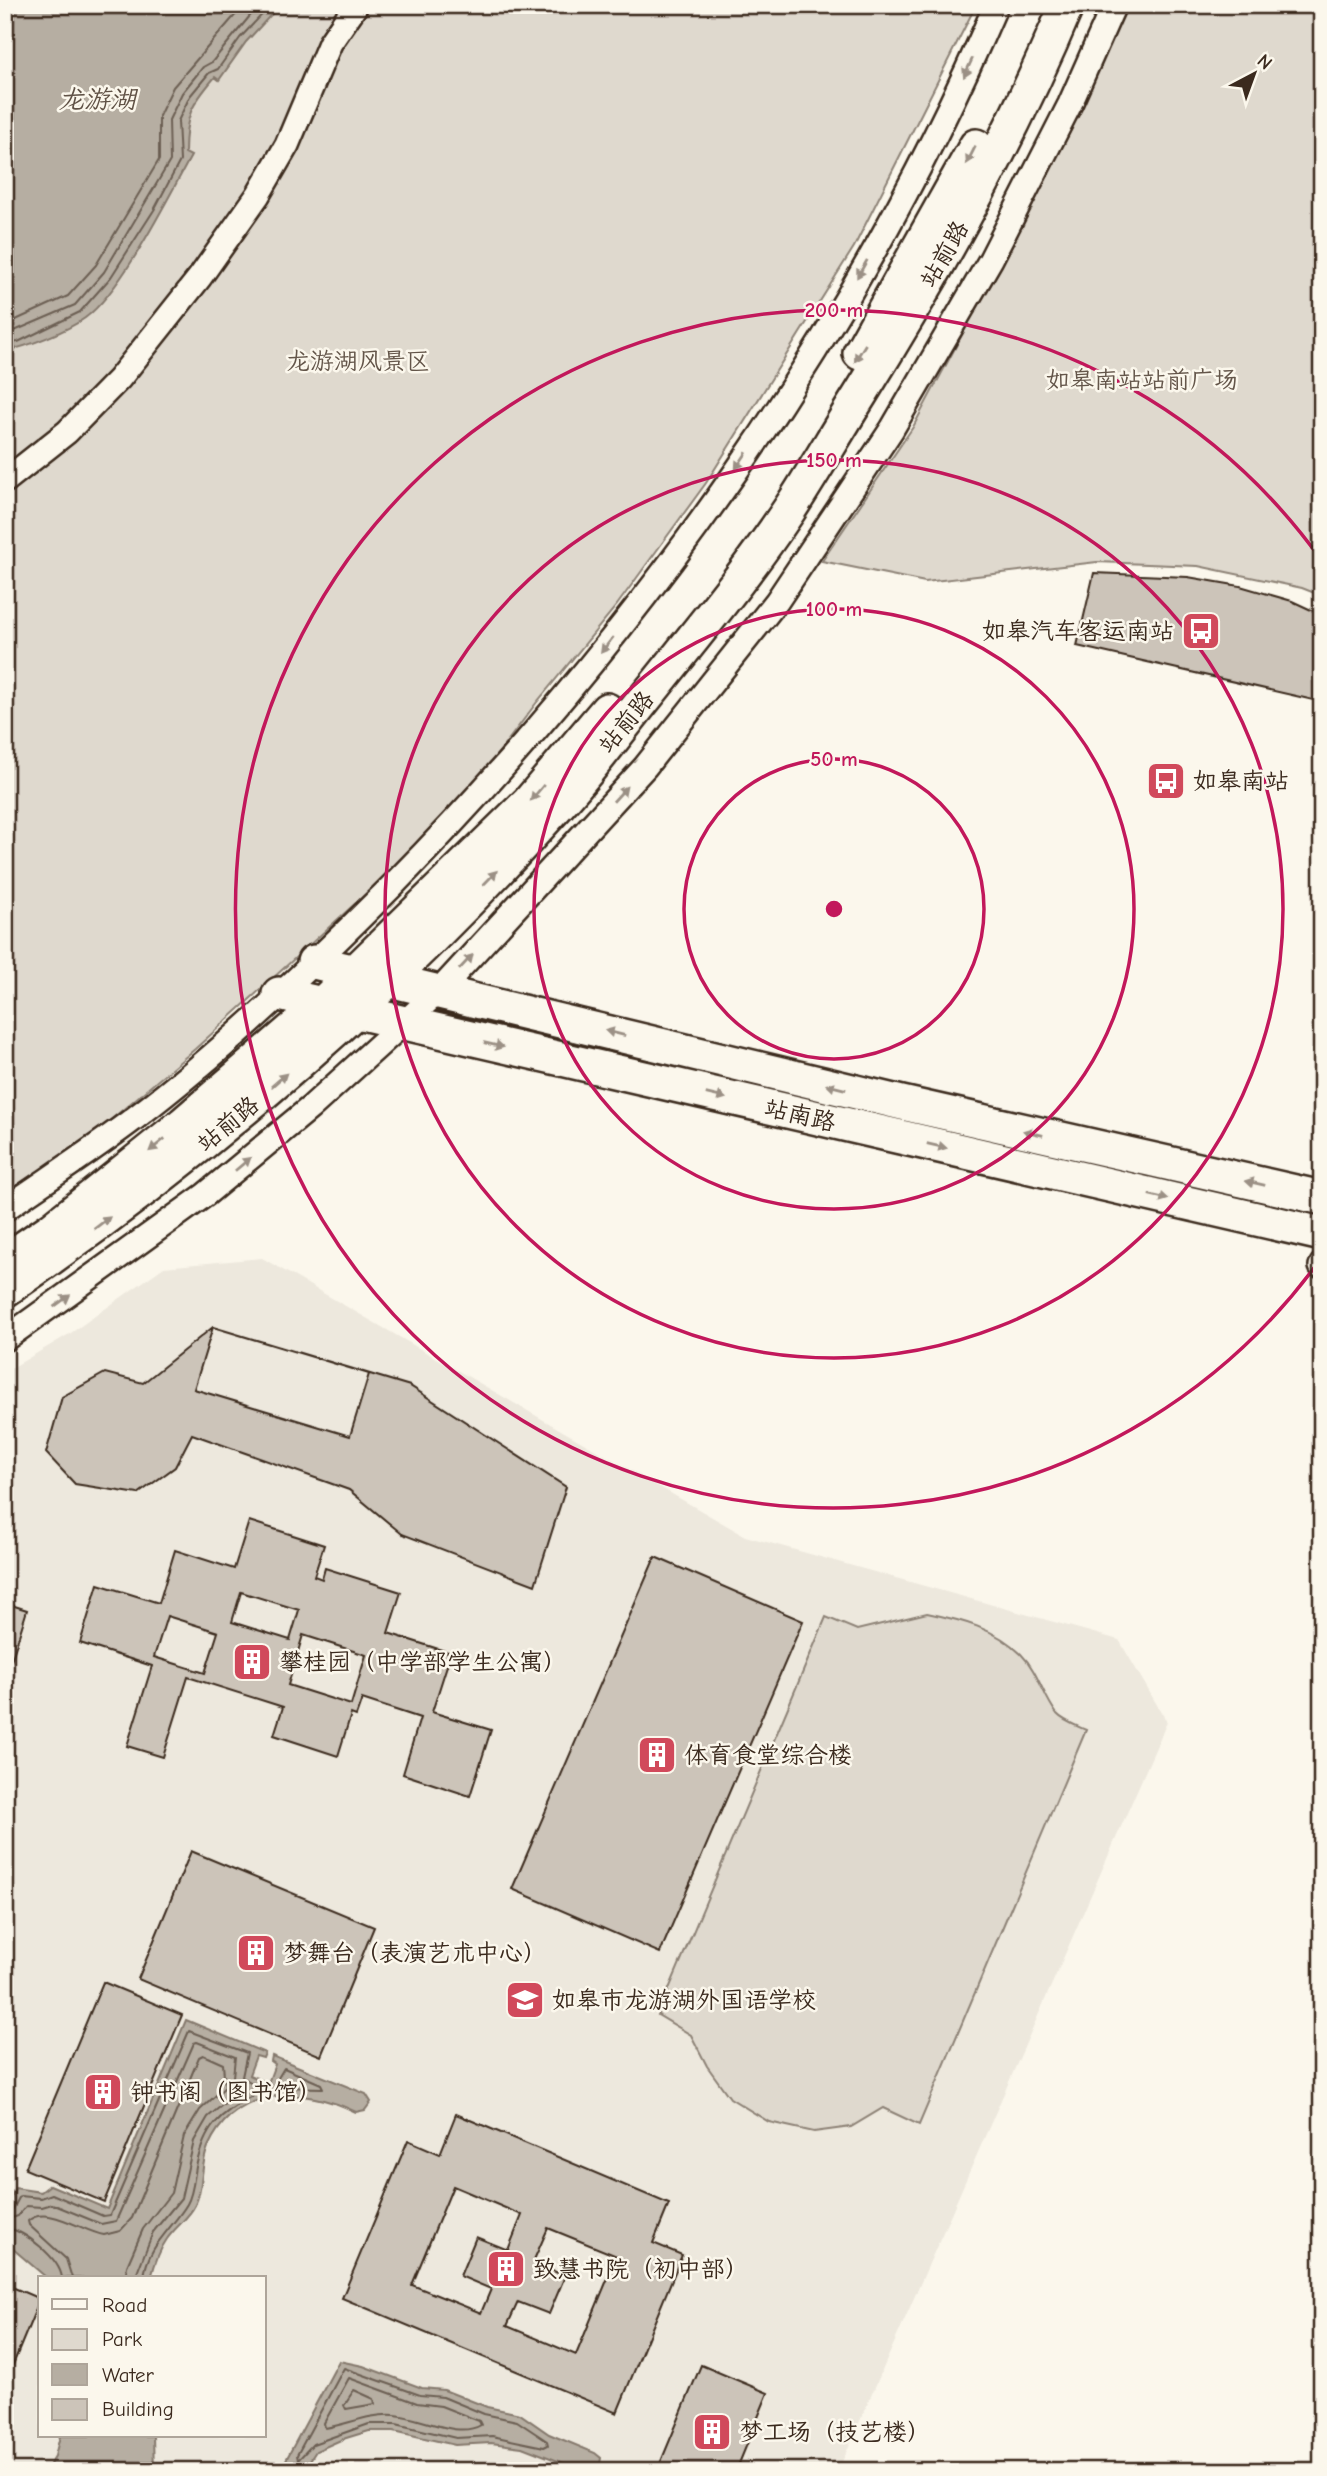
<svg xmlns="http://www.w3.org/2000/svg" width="1327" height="2476" viewBox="0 0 1327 2476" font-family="'Comic Neue','LXGW WenKai TC',sans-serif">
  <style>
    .built { fill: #ede8dd; fill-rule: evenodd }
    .green { fill: #dfd9ce; stroke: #8d8276; stroke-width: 2 }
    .water { fill: #b6aea2; stroke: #85796d; stroke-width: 2 }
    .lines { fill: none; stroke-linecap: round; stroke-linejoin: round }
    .shore { stroke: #6c5f53; stroke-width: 2 }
    .building { fill: #ccc4b9; stroke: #3b2a1e; stroke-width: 2; fill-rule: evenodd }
    .street-casing { stroke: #3b2a1e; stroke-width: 28 }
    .secondary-casing { stroke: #3b2a1e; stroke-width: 38 }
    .street { stroke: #fbf7ec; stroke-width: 23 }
    .secondary { stroke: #fbf7ec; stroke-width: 33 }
    .oneway { fill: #9b9085 }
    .ring { fill: none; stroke: #c2185b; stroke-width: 3.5 }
    .labels { text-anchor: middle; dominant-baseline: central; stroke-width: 5; stroke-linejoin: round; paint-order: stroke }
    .street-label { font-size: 24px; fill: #3b2a1e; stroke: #fbf7ec }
    .park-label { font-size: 24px; fill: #64564a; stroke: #fbf7ec }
    .poi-label { font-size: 24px; fill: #3b2a1e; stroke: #fbf7ec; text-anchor: start }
    .water-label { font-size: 26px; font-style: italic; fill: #605246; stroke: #fbf7ec }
    .centre { fill: #c2185b; stroke: #fbf7ec; stroke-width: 3.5 }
    .ring-label { font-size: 21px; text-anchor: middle; font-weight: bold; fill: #c2185b; stroke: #fbf7ec; stroke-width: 5; stroke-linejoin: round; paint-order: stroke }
  </style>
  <rect width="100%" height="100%" fill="#fbf7ec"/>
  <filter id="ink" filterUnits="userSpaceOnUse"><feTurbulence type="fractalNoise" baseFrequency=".0143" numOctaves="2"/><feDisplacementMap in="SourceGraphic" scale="14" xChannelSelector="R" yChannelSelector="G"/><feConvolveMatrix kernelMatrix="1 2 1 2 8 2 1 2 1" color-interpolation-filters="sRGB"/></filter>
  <g filter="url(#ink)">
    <path class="built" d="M262 1258 745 1536 1119 1640 1167 1722 838 2471H5V1372L71 1333 164 1267ZM40 2278H264V2436H40Z"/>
    <path class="green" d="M5 5H976L854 247 706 483 617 605 537 702 459 805 413 851 195 1049 95 1133 5 1197Z
      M1128 5H1322V596L1302 588 1198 566 1097 562 925 582 822 561 913 427 1070 132Z
      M927 1613C961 1620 995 1628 1021 1654 1038 1671 1043 1696 1057 1714 1063 1721 1077 1726 1086 1730L919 2125 883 2108 851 2127 814 2132 769 2122 730 2098 707 2066 691 2035 658 2015 826 1617 857 1630Z"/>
    <path class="water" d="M5 5H280L246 42 219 80 215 77C191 105 185 116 185 153L191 156C168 198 122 291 85 318 67 331 27 347 5 351Z
      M186 2020 265 2053 263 2058 256 2056 249 2075 268 2083 275 2064 271 2061 272 2056 366 2094 371 2102 365 2110 356 2112C304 2086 235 2086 208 2147 200 2165 204 2188 195 2205 189 2218 175 2227 167 2239 160 2249 154 2266 151 2278H47L5 2242V2211L15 2188 41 2192 50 2185 107 2209Z
      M339 2361 363 2366 422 2388 444 2390 487 2407 520 2414 549 2434 595 2453 601 2458 599 2470 584 2471 522 2447 491 2443 455 2445 394 2431H369L343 2439 316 2451 303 2471H280Z
      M60 2436H153L154 2471H46L55 2456Z"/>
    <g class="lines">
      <path class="shore" d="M5 325 68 296 96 265 159 160V116L173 87 244 5
        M5 335 75 305 104 272 170 161 169 120 182 93 203 67 212 62 259 5
        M5 344 18 342 80 312 111 277 154 210 180 161 178 121 190 96 209 73 218 69 240 38 271 5
        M284 2068 321 2084 323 2088 277 2087 275 2083Z
        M5 2211 13 2209 20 2196 41 2198 52 2194 103 2216 110 2215 189 2031 247 2053 242 2077 259 2087 260 2091C223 2114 206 2120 196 2167 194 2178 193 2194 187 2204 173 2228 146 2247 144 2278
        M5 2220 18 2216 26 2206 42 2207 52 2204 101 2224 116 2221 194 2043 197 2042 235 2057 233 2077 239 2091 208 2117 194 2141 181 2198 153 2232 135 2278
        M5 2228C24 2229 60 2259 62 2278
        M72 2278 66 2259 29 2225 28 2221C47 2204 83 2232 104 2235L120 2231 132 2218 199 2057 203 2055 223 2064 225 2087 200 2110 184 2136 171 2193 143 2229 127 2266 125 2278
        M344 2368 420 2395 443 2397 484 2414 517 2421 547 2441 548 2445 544 2447 492 2436 456 2438 396 2424H369L313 2444 298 2460 297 2455Z
        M349 2378 417 2403 441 2406 479 2421 481 2425C457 2439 422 2417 395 2415 370 2413 349 2424 325 2428L324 2423Z
        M354 2390 374 2399 375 2404 346 2409 344 2405Z"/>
    </g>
    <path class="building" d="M1094 573 1188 577 1240 586 1292 601 1322 615V702L1077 646Z
      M213 1327 410 1386 566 1487 535 1585 402 1534 349 1490 192 1434 175 1467 138 1494 75 1484 46 1453 62 1397 105 1373 143 1383Z
      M213 1327 369 1374 350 1436 194 1389Z
      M249 1521 324 1545 314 1576 322 1579 325 1568 401 1592 388 1633 451 1653 432 1712 491 1730 470 1796 403 1774 420 1718 362 1699 356 1716 351 1714 338 1756 274 1735 283 1707 188 1677 163 1757 127 1746 152 1666 80 1643 98 1584 159 1603 175 1550 234 1569ZM241 1592 299 1610 290 1640 232 1622ZM167 1616 218 1632 205 1673 154 1657ZM303 1635 366 1655 351 1705 288 1685Z
      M655 1557 803 1621 660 1953 512 1889Z
      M5 1603 27 1610 5 1681V1646L10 1631 5 1630Z
      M191 1851 374 1927 321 2056 138 1979Z
      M103 1982 182 2015 104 2202 25 2169Z
      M456 2114 669 2204 653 2243 682 2255 617 2413 342 2298 408 2140 440 2154ZM453 2186 522 2215 508 2250 476 2237 460 2276 491 2289 481 2313 412 2285ZM548 2228 617 2256 576 2355 507 2326 518 2302 549 2314 565 2276 533 2262Z
      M5 2284 40 2299 5 2384Z
      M701 2365 768 2393 736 2471H657Z"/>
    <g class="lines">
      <g class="street-casing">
        <path id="street" d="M5 481 67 432 119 379 200 277 258 195 287 145 330 43 356 5
          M5 1209C48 1179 93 1150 135 1118 227 1048 312 966 394 884 643 630 855 333 996 5
          M1321 1266 1322 1264
          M5 1339 205 1195 310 1108 440 990 645 767 777 601 892 429 991 259 1070 104 1114 5"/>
      </g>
      <g class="secondary-casing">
        <path id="secondary" d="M860 353 976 146
          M314 962 902 1103 1322 1198
          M279 994 1322 1234
          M5 1261 53 1228 183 1124 321 1005 529 802 607 710
          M5 1290C212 1148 392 991 559 804 591 769 620 729 650 692 697 633 747 573 789 510 814 472 836 433 860 395 938 270 1010 141 1067 5"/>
      </g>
      <use href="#street" class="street"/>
      <use href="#secondary" class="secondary"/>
    </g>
    <defs><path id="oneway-solid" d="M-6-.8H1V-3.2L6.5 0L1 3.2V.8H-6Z" transform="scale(1.75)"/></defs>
    <g class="oneway">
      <use href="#oneway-solid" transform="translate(968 68) rotate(115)"/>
      <use href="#oneway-solid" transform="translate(971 155) rotate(117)"/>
      <use href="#oneway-solid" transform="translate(862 269) rotate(120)"/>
      <use href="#oneway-solid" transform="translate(860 353) rotate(122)"/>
      <use href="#oneway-solid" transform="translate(741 461) rotate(124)"/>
      <use href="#oneway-solid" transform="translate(607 645) rotate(128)"/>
      <use href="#oneway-solid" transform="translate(537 793) rotate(130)"/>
      <use href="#oneway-solid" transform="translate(620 794) rotate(-48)"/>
      <use href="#oneway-solid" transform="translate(490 878) rotate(-46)"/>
      <use href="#oneway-solid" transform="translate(466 962) rotate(-47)"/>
      <use href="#oneway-solid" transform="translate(615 1033) rotate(-166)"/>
      <use href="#oneway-solid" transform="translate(494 1045) rotate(13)"/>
      <use href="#oneway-solid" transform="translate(279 1080) rotate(-41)"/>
      <use href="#oneway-solid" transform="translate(836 1087) rotate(-166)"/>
      <use href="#oneway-solid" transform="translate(716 1096) rotate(13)"/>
      <use href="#oneway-solid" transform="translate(1033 1133) rotate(-167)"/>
      <use href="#oneway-solid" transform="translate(157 1145) rotate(141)"/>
      <use href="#oneway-solid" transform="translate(937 1146) rotate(13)"/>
      <use href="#oneway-solid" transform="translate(243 1164) rotate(-40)"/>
      <use href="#oneway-solid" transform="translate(1255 1183) rotate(-167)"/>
      <use href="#oneway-solid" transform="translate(1159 1197) rotate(13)"/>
      <use href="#oneway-solid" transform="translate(102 1223) rotate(-37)"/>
      <use href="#oneway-solid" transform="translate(62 1301) rotate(-36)"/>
    </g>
  </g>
  <g class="ring">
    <circle cx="834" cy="909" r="150"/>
    <circle cx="834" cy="909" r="300"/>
    <circle cx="834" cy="909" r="449"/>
    <path d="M1322 1257A599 599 0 1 1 1322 561"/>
  </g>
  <defs>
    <g id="bus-square" transform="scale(2.0125)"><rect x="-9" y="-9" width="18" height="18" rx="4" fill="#d1495b" stroke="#fbf7ec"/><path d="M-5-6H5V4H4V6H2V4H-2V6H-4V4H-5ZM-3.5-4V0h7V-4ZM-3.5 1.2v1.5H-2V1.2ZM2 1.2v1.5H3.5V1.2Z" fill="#fff"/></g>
    <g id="building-square" transform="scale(2.0125)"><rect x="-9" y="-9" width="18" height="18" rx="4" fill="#d1495b" stroke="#fbf7ec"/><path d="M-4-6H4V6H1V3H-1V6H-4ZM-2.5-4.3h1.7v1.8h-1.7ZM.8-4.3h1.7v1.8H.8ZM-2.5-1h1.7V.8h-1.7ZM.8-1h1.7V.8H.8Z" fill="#fff"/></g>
    <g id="school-square" transform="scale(2.0125)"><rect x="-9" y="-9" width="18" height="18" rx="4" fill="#d1495b" stroke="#fbf7ec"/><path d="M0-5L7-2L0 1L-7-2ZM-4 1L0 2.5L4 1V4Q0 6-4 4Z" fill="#fff"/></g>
  </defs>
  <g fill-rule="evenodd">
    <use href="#bus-square" x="1201" y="631"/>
    <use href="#bus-square" x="1166" y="781"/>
    <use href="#building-square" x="252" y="1662"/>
    <use href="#building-square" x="657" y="1755"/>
    <use href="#building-square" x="256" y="1953"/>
    <use href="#school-square" x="525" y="2000"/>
    <use href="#building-square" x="103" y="2092"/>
    <use href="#building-square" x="506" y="2269"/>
    <use href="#building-square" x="712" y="2432"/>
  </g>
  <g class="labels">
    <g class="street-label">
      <text transform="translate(944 254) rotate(-60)">站前路</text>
      <text transform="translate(626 722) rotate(-51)">站前路</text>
      <text transform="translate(800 1115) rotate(13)">站南路</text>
      <text transform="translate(228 1124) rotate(-40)">站前路</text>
    </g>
    <g class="park-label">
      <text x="358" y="361">龙游湖风景区</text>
      <text x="1142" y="380">如皋南站站前广场</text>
    </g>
    <g class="poi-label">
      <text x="1174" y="631" text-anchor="end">如皋汽车客运南站</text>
      <text x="1193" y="781">如皋南站</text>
      <text x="279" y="1662">攀桂园（中学部学生公寓）</text>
      <text x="684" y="1755">体育食堂综合楼</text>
      <text x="283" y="1953">梦舞台（表演艺术中心）</text>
      <text x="552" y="2000">如皋市龙游湖外国语学校</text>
      <text x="130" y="2092">钟书阁（图书馆）</text>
      <text x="533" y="2269">致慧书院（初中部）</text>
      <text x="739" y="2432">梦工场（技艺楼）</text>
    </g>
    <g class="water-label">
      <text x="97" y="100">龙游湖</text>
    </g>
  </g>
  <circle cx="834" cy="909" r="10" class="centre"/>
  <g class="ring-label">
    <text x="834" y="317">200 m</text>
    <text x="834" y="467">150 m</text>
    <text x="834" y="616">100 m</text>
    <text x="834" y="766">50 m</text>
  </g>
  <rect width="1327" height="2476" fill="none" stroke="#fbf7ec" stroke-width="28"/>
  <rect x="14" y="14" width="1299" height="2448" fill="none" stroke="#3b2a1e" stroke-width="2.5" filter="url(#ink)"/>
  <rect x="38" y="2276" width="228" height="161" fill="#fbf7ec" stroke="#aea59a" stroke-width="2"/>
  <rect x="52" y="2299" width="35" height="10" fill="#fbf7ec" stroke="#aea59a" stroke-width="2"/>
  <text x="102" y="2312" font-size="21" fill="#3b2a1e">Road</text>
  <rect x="52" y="2329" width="35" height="21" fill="#dfd9ce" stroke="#aea59a" stroke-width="2"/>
  <text x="102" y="2346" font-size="21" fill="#3b2a1e">Park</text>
  <rect x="52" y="2364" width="35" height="21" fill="#b6aea2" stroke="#aea59a" stroke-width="2"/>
  <text x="102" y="2382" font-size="21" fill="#3b2a1e">Water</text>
  <rect x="52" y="2399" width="35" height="21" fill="#ccc4b9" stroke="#aea59a" stroke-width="2"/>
  <text x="102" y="2416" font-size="21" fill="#3b2a1e">Building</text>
  <g transform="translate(1254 74) rotate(41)" stroke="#fbf7ec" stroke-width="5" paint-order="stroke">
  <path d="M0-5L12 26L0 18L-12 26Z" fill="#3b2a1e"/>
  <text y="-10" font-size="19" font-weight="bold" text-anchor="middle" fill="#3b2a1e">N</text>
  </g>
</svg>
